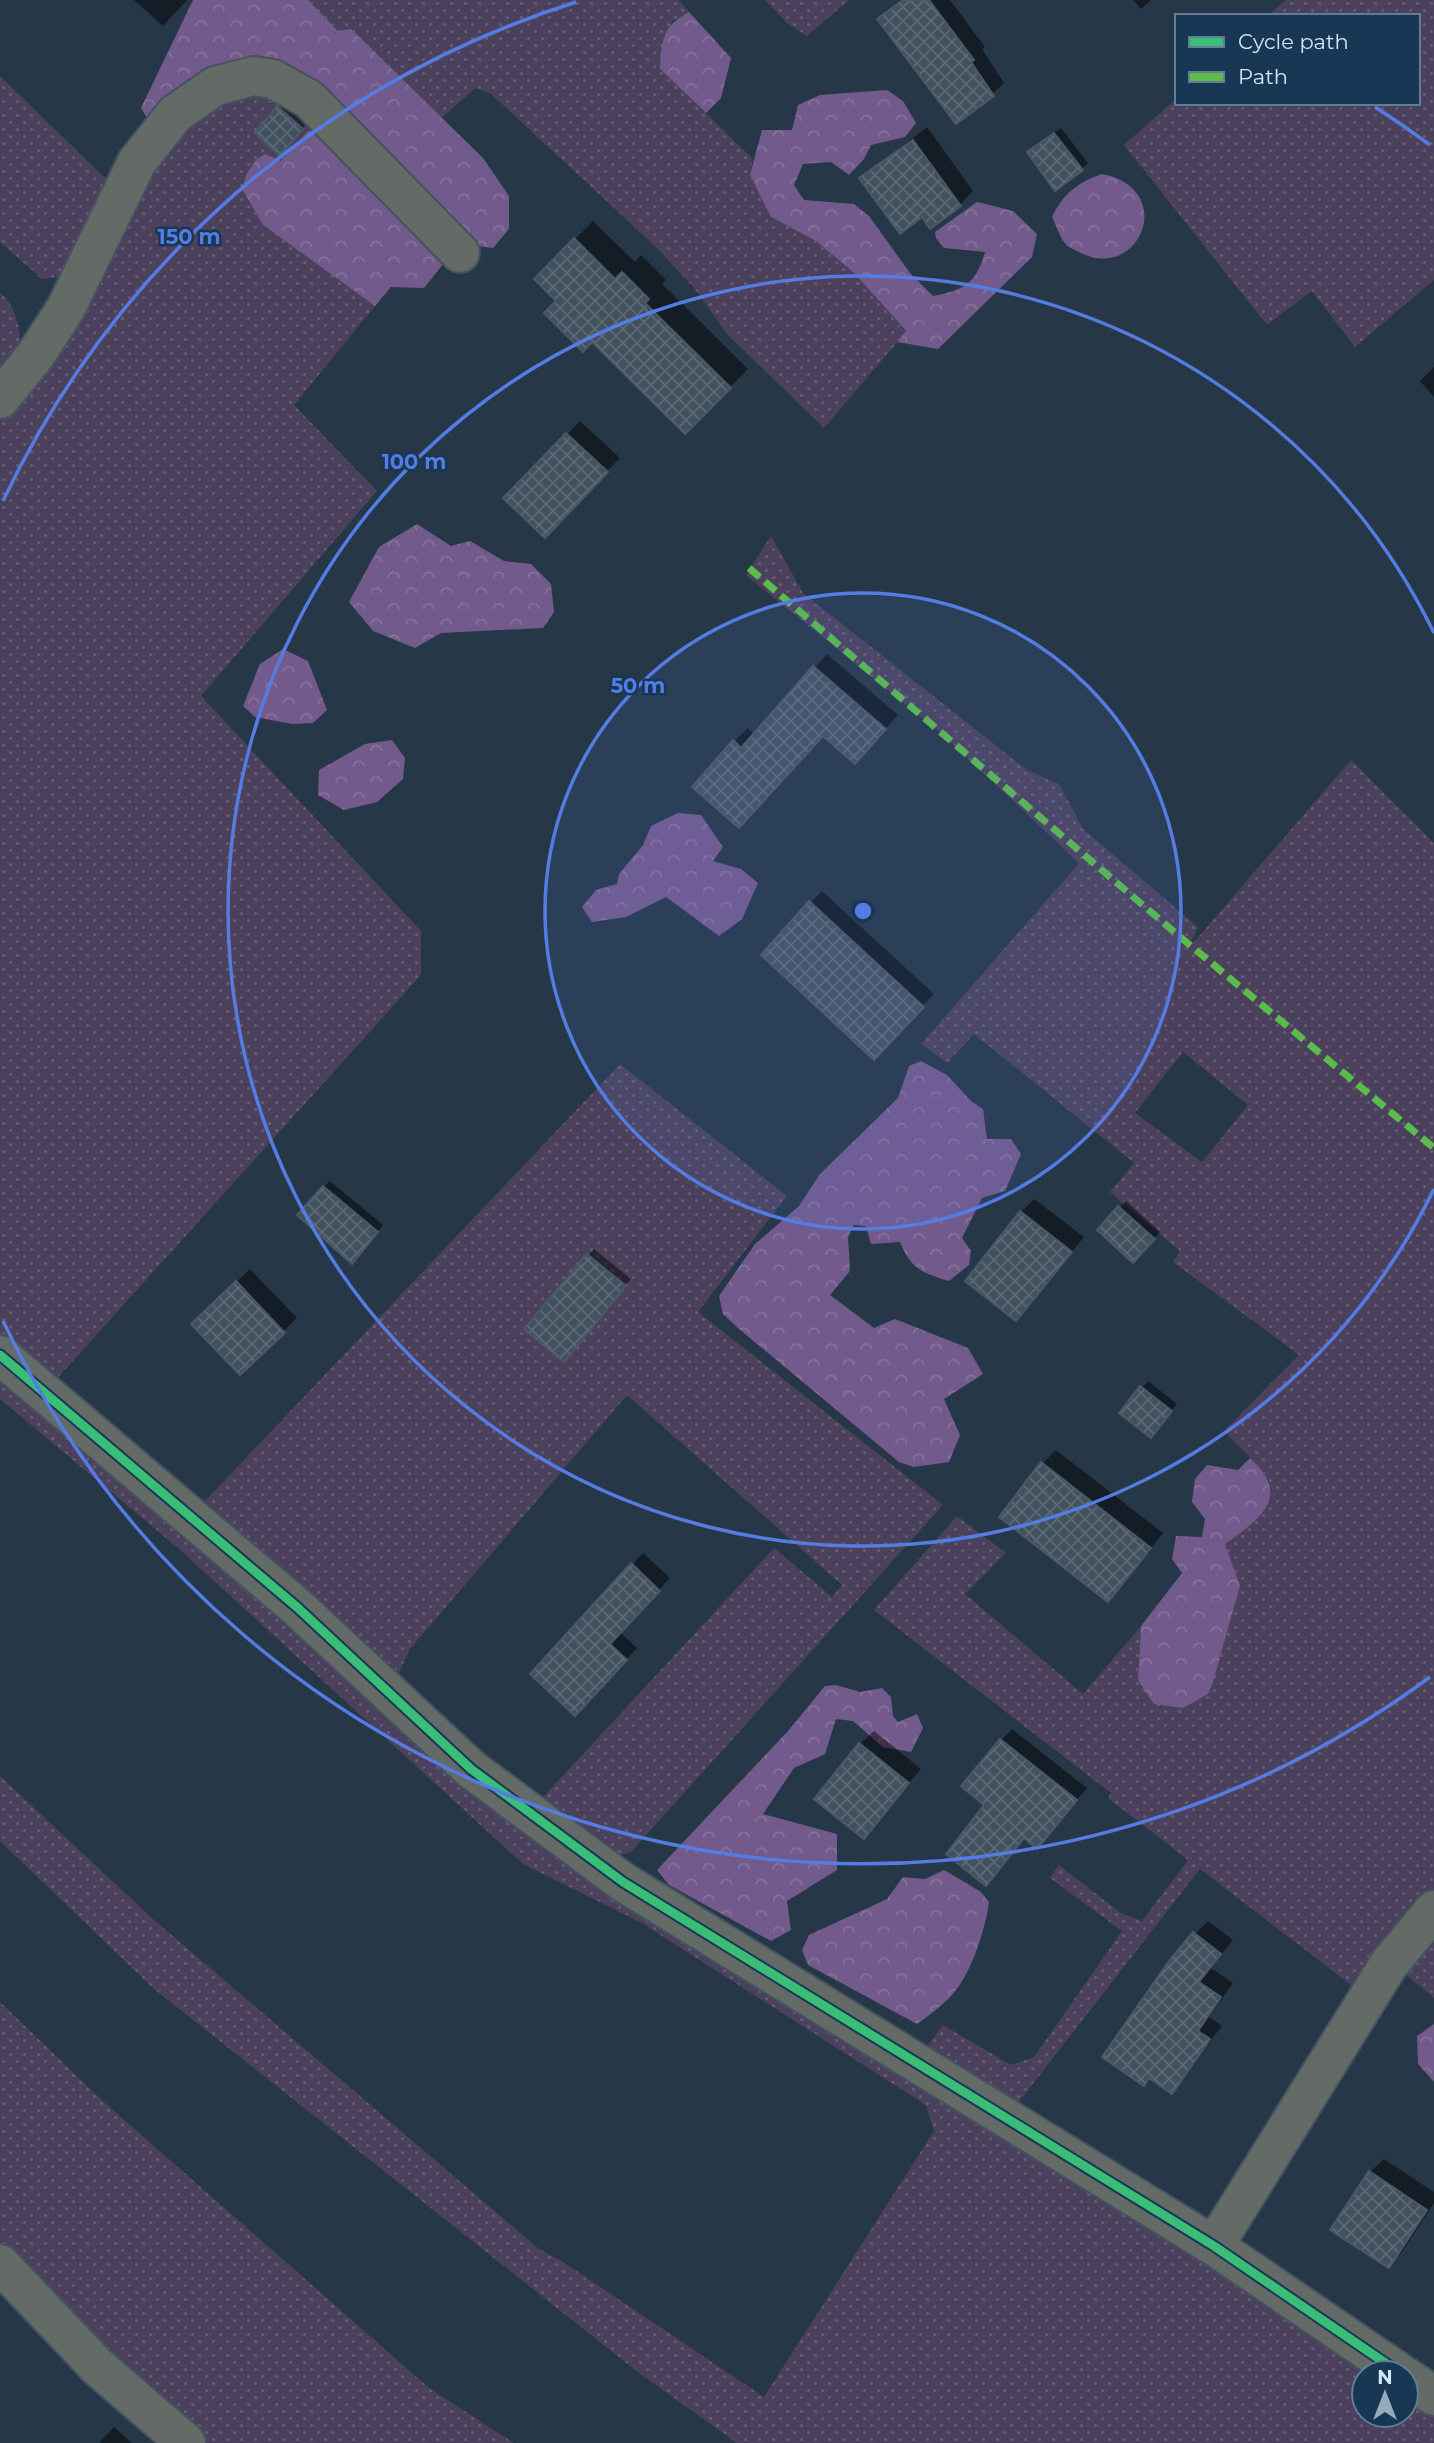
<svg xmlns="http://www.w3.org/2000/svg" width="1434" height="2443" viewBox="0 0 1434 2443" font-family="Montserrat,sans-serif">
  <style>
    .grass { fill: url(#grass-dots); fill-rule: evenodd }
    .forest { fill: url(#forest-crowns) }
    .shadow { fill: #0007 }
    .building { fill: url(#building-cross-hatch); stroke: #4b5967; stroke-width: 2 }
    .lines { fill: none; stroke-linecap: round; stroke-linejoin: round }
    .minor-casing { stroke: #445361; stroke-width: 42 }
    .minor { stroke: #646a65; stroke-width: 38 }
    .quiet { stroke: #5cbc4b; stroke-width: 7; stroke-dasharray: 14 7; stroke-linecap: butt }
    .cycleway-casing { stroke: #183755; stroke-width: 13 }
    .cycleway { stroke: #3abd76; stroke-width: 9 }
    .ring { fill: none; stroke: #547ce2; stroke-width: 3.5 }
    .centre { fill: #547ce2; stroke: #183755; stroke-width: 3.5 }
    .ring-label { font-size: 21px; text-anchor: middle; font-weight: bold; fill: #547ce2; stroke: #183755; stroke-width: 5; stroke-linejoin: round; paint-order: stroke }
  </style>
  <defs>
    <pattern id="grass-dots" width="8" height="8" patternUnits="userSpaceOnUse" patternTransform="scale(1.75)"><rect width="8" height="8" fill="#4c415d"/><path d="M2 2h.1M6 6h.1" fill="none" stroke="#655c75" stroke-width="1.8" stroke-linecap="round"/></pattern>
    <pattern id="forest-crowns" width="20" height="18" patternUnits="userSpaceOnUse" patternTransform="scale(1.75)"><rect width="20" height="18" fill="#735a8c"/><path d="M2 6a3 3 0 1 1 6 0M12 15a3 3 0 1 1 6 0" fill="none" stroke="#86729d"/></pattern>
    <pattern id="building-cross-hatch" width="8" height="8" patternUnits="userSpaceOnUse" patternTransform="scale(1.75)"><rect width="8" height="8" fill="#42515e"/><path d="M0 0l8 8M0 8l8-8" fill="none" stroke="#5c6a76"/></pattern>
  </defs>
  <rect width="100%" height="100%" fill="#263747"/>
  <path class="grass" d="M308 0H679L689 12 672 21 660 69 753 159 750 175 771 217 816 241 854 273 906 332 824 428 727 334 695 289 655 246 491 94 476 88 441 118 351 30 338 31Z
    M765 0H849L807 36 786 22Z
    M1286 0H1434V280L1355 347 1312 291 1267 325 1124 145 1177 98V103H1418V16H1268Z
    M0 76 103 176 116 182 70 269 59 277 42 279 0 242Z
    M263 88 328 128 305 134 281 161 247 174 243 189 263 225 375 306 294 405 377 491 201 696 421 931V975L53 1383 0 1334V416L149 166 206 101Z
    M0 293C14 302 23 332 19 349 17 358 5 369 0 377Z
    M771 536 803 593 1027 770 1059 784 1083 829 1198 927 1188 949 1351 760 1434 843V1895L1360 1992 1200 1869 1018 2103 927 2046 943 2025 1011 2065 1034 2057 1122 1931 1050 1878 1059 1865 1121 1913 1142 1921 1188 1860 1108 1798 1111 1793 874 1610 957 1516 1006 1553 965 1594 1083 1694 1141 1626 1138 1680 1208 1694 1240 1587 1225 1544C1292 1497 1281 1486 1228 1436L1226 1429 1299 1355 1173 1262 1180 1251 1110 1192 1134 1163 974 1034 947 1063 921 1044 1079 863 942 734 746 575ZM1183 1052 1248 1105 1202 1162 1135 1113Z
    M620 1064 787 1196 698 1312 943 1505 630 1853 616 1855 541 1802 546 1794 774 1548 832 1597 842 1585 627 1395 410 1649 399 1673 205 1501Z
    M0 1366 495 1803 952 2095 1369 2373H1364V2415H1406V2397L1434 2416V2443H737L639 2373 154 1989 0 1841V1776L154 1920 539 2249 563 2262 764 2397 934 2131 926 2105 640 1922 523 1864 178 1548 0 1399Z
    M1434 1937V1998L1405 1974Z
    M0 2002 105 2103 429 2388 514 2443H201L172 2419 0 2245Z"/>
  <path class="forest" d="M193 0H308L338 31 351 29 483 158 509 196V229L493 248 469 245 294 72 147 118 141 108Z
    M689 12 731 58 721 98 706 113 660 69C662 40 662 26 689 12Z
    M887 90 903 101 916 123 905 137 871 145 864 159 849 175 831 162 803 164 794 185 804 200 854 204 869 216 910 273 933 296C964 290 976 284 985 252L944 248 936 238 935 232 977 202 1013 211 1037 234 1032 257 938 349 897 342 906 331 854 273 816 241 771 217 750 175 762 130H792L798 105 820 95Z
    M328 128 448 258 424 288 391 287 375 306 263 225 242 189 247 173 256 160 265 154 281 161 308 131Z
    M1102 174C1178 189 1140 282 1081 253 1075 250 1067 247 1063 241 1059 234 1056 225 1052 217 1063 194 1078 182 1102 174Z
    M417 524 451 546 470 541 504 561 531 564 551 584 554 612 543 628 441 633 415 648 373 631 349 602 379 547Z
    M283 649 308 661 327 710 313 723 292 724 255 717 243 706 260 664Z
    M392 740 405 758 403 779 377 802 344 810 318 795 319 770 365 744Z
    M678 813 701 815 723 847 713 861 741 869 758 883 742 919 719 936 666 897 626 917 592 922 582 907 596 890 617 884 619 874 643 845 651 826Z
    M921 1061 947 1075 971 1101 983 1109 987 1139H1011L1021 1154 1005 1191 982 1198 962 1238 971 1251 969 1265 949 1281C922 1273 911 1269 900 1242L871 1244 866 1226 854 1225 848 1237 850 1271 830 1295 874 1328 895 1319 968 1348 983 1374 944 1399 960 1435 949 1462 914 1467 899 1462 739 1329 723 1314 719 1296 755 1244 799 1206 820 1174 898 1098 909 1066Z
    M1250 1458C1293 1497 1261 1518 1225 1544L1240 1586 1212 1685 1208 1694 1183 1708 1154 1704 1138 1680 1141 1626 1182 1573 1172 1559 1176 1536 1202 1537 1205 1519 1192 1502 1195 1479 1207 1465 1238 1470Z
    M836 1685 860 1692 882 1688 891 1697 893 1716 898 1722 917 1714 923 1728 911 1752 883 1747 853 1721 836 1719 825 1754 794 1768 763 1814 837 1834V1870L787 1901 791 1930 771 1941 669 1885 657 1870 788 1731 825 1686Z
    M944 1870 981 1892 989 1902C985 1931 970 1979 948 1999 939 2008 928 2016 917 2024L808 1965 802 1950 809 1935 887 1899 903 1877 925 1879Z
    M1434 2024V2082L1418 2064 1417 2036Z"/>
  <path class="shadow" d="M134 0H187L163 26Z
    M901 0H950L985 47 982 49 1004 83 992 94 880 19Z
    M1133 0H1151L1141 9Z
    M284 101 308 122 287 147 278 107Z
    M927 127 973 191 960 205 861 178Z
    M1061 128 1088 163 1082 169 1029 152Z
    M593 221 635 262 641 255 666 280 662 284 748 369 685 432 536 279Z
    M1434 367V397L1420 381Z
    M580 421 620 458 558 522 506 498Z
    M827 654 898 715 868 748 824 734 752 813 734 741 748 728 755 735Z
    M822 891 934 994 886 1046 810 903Z
    M330 1181 383 1225 358 1256 324 1187Z
    M1034 1199 1084 1237 1016 1319 1021 1212Z
    M1126 1201 1160 1232 1140 1254 1120 1208Z
    M594 1249 631 1279 570 1353 588 1255Z
    M250 1269 297 1318 240 1373 206 1310Z
    M1148 1381 1177 1404 1157 1429 1142 1388Z
    M1056 1450 1163 1533 1108 1600 1043 1463Z
    M643 1553 670 1578 620 1632 637 1648 586 1702 532 1674Z
    M1012 1729 1087 1788 1037 1847 1025 1837 986 1884V1805L1001 1740Z
    M874 1731 921 1769 864 1836 860 1744Z
    M1208 1921 1233 1940 1211 1968 1233 1983 1209 2017 1222 2026 1171 2091 1150 2077 1143 2084 1195 1934Z
    M1384 2159 1434 2192V2203L1402 2252 1388 2266 1370 2172Z
    M114 2427 132 2443H99Z"/>
  <path class="building" d="M903 0H929L974 60 971 62 994 96 956 124 877 19Z
    M277 106 303 129 280 156 255 133Z
    M1054 133 1083 170 1055 191 1027 152Z
    M913 140 961 206 930 229 922 217 900 234 859 178Z
    M574 238 615 279 622 272 649 299 645 303 731 388 685 434 592 342 583 352 544 313 556 301 534 279Z
    M566 433 608 472 545 538 503 498Z
    M813 666 886 729 855 764 823 736 739 828 692 787 733 740 741 748Z
    M809 901 924 1007 874 1060 761 955Z
    M323 1186 378 1232 352 1264 297 1215Z
    M1118 1206 1155 1239 1133 1263 1097 1230Z
    M1020 1211 1072 1252 1016 1321 965 1281Z
    M587 1254 626 1286 564 1362 524 1329Z
    M236 1281 285 1333 240 1375 191 1324Z
    M1140 1386 1172 1411 1151 1438 1119 1413Z
    M1041 1462 1151 1548 1108 1602 999 1517Z
    M631 1563 660 1591 610 1644 627 1660 575 1716 530 1674Z
    M1000 1739 1077 1800 1037 1849 1024 1838 986 1886 946 1854 984 1805 961 1786Z
    M859 1743 909 1783 864 1839 814 1799Z
    M1193 1932 1221 1954 1199 1982 1221 1997 1198 2031 1210 2039 1172 2094 1149 2078 1144 2086 1102 2057 1169 1961Z
    M1369 2171 1427 2210 1389 2268 1330 2230Z"/>
  <g class="lines">
    <g class="minor-casing">
      <path id="minor" d="M0 399 35 356 66 308 137 162 175 114 215 86 254 76 273 79 309 99 460 253
        M0 1355 298 1608 471 1769 623 1882 1214 2246 1400 2373
        M1214 2246 1389 1964 1434 1910
        M0 2264 98 2367 186 2443
        M1406 2377 1434 2396"/>
    </g>
    <use href="#minor" class="minor"/>
    <path class="quiet" d="M749 568 1179 936 1434 1148"/>
    <g class="cycleway-casing">
      <path id="cycleway" d="M0 1355 298 1608 471 1769 623 1882 1214 2246 1400 2373"/>
    </g>
    <use href="#cycleway" class="cycleway"/>
  </g>
  <circle cx="863" cy="911" r="318" fill="#547ce2" fill-opacity=".12"/>
  <g class="ring">
    <circle cx="863" cy="911" r="318"/>
    <path d="M1434 1189A635 635 0 1 1 1434 633"/>
    <path d="M1430 1677A953 953 0 0 1 3 1321M3 501A953 953 0 0 1 576 2M1375 107A953 953 0 0 1 1430 145"/>
  </g>
  <circle cx="863" cy="911" r="10" class="centre"/>
  <g class="ring-label">
    <text x="189" y="244">150 m</text>
    <text x="414" y="469">100 m</text>
    <text x="638" y="693">50 m</text>
  </g>
  <rect x="1175" y="14" width="245" height="91" fill="#183755" stroke="#637d97" stroke-width="2"/>
  <rect x="1189" y="37" width="35" height="10" fill="#3abd76" stroke="#637d97" stroke-width="2"/>
  <text x="1238" y="49" font-size="21" fill="#d4e6f9">Cycle path</text>
  <rect x="1189" y="72" width="35" height="10" fill="#5cbc4b" stroke="#637d97" stroke-width="2"/>
  <text x="1238" y="84" font-size="21" fill="#d4e6f9">Path</text>
  <g transform="translate(1385 2394)"><circle r="33" fill="#183755" stroke="#637d97" stroke-width="2"/>
  <path d="M0-5L12 26L0 18L-12 26Z" fill="#97a9bb"/>
  <text y="-10" font-size="19" font-weight="bold" text-anchor="middle" fill="#d4e6f9">N</text>
  </g>
</svg>
